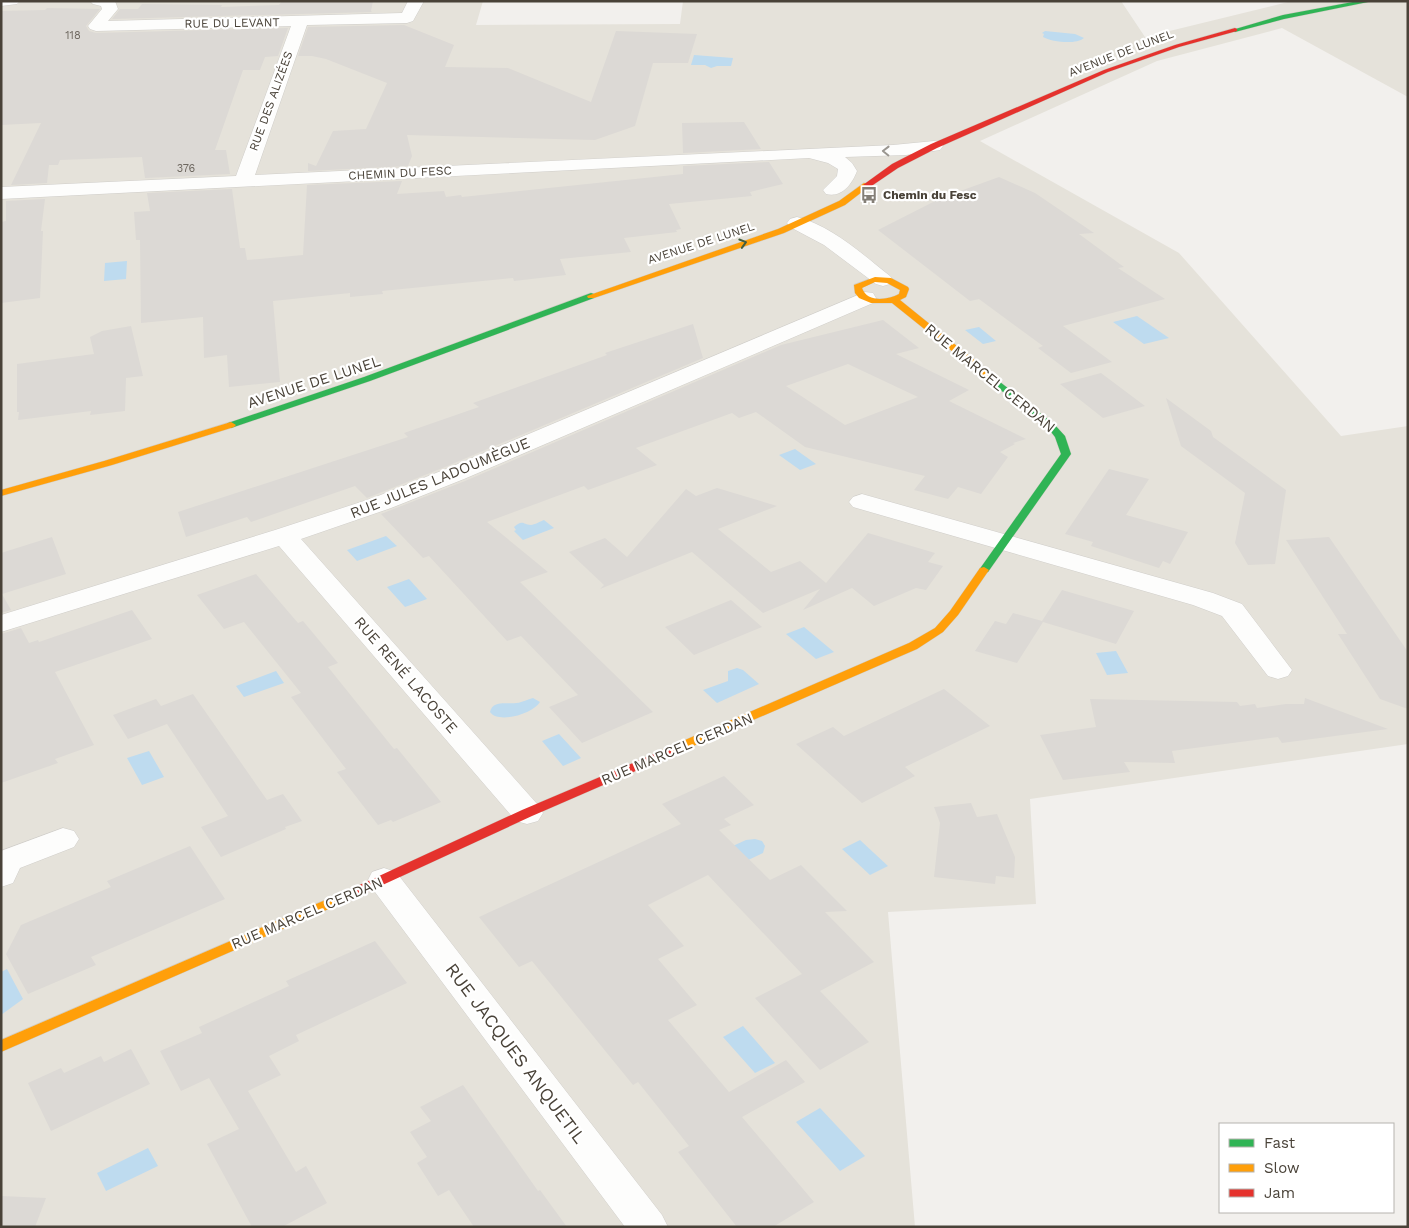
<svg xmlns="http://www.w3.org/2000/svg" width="1409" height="1228" viewBox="0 0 1409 1228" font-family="'Work Sans',sans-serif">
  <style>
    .residential { fill: #e5e2da }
    .water { fill: #bedbef }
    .building { fill: #dcd9d5; fill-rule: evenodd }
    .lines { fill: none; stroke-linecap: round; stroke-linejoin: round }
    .street-casing { stroke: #d0ceca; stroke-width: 1 }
    .fast-casing { stroke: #d1cdc4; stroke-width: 1 }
    .slow-casing { stroke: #d1cdc4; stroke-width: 1 }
    .jam-casing { stroke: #d1cdc4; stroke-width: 1 }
    .street { fill: #fdfdfc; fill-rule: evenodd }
    .fast { fill: #30b455; fill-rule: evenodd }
    .slow { fill: #ff9f0a; fill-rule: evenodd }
    .jam { fill: #e5322d; fill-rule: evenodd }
    .oneway { stroke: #9a9690 }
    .oneway2 { stroke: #435e3f }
    .labels { text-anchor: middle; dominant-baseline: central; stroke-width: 4.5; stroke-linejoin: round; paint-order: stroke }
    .far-number-label { font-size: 11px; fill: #6e6860 }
    .far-street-label { font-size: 12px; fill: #494238; stroke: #fff }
    .far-poi-label { font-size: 12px; font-weight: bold; fill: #494238; stroke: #fff; text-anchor: start }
    .street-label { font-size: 15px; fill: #494238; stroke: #fff }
    .near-street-label { font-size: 18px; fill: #494238; stroke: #fff }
  </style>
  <rect width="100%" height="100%" fill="#f2f0ed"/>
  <path class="residential" d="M1 1H483L476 25 680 24 683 1H1121L1145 37 1292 1H1408V97L1282 28 1157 61 980 141 1179 253 1341 436 1408 426V744L1030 799 1036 904 888 912 915 1227H1Z"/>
  <path class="water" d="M1045 31 1075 34 1084 38C1076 45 1052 42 1043 37L1044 34 1042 33Z
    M694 55 733 58 731 66H717L711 68 705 65H691Z
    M127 261 126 279 104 281 105 263Z
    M1137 316 1169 338 1144 344 1113 322Z
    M979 327 996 341 983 344 965 330Z
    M795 449 816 464 800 470 779 455Z
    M544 520 554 528 523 540 514 531 516 530 514 527C523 519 523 525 531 525 534 525 541 521 544 520Z
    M386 536 397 546 357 561 347 550Z
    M409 579 427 599 405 607 387 587Z
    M804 627 834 652 816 659 786 634Z
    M1116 651 1128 673 1107 675 1096 653Z
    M737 668 743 670 759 684 717 703 703 690 728 681V671Z
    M276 671 284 683 244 697 236 686Z
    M533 698 540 702C533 714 498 724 490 712 493 698 511 706 521 702 526 701 528 699 533 698Z
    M559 734 581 758 563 766 542 741Z
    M149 751 164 777 142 785 127 758Z
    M755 839 762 841 765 846 763 853 727 870 713 855 746 840Z
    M860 840 888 866 870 875 842 849Z
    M7 969 23 999 1 1015V972Z
    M743 1026 775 1063 755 1073 723 1037Z
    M820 1108 865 1156 840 1171 796 1122Z
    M148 1148 158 1166 106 1191 97 1173Z"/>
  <path class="building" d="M282 1H373L371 11 372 12 112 19 120 9H138L142 4 222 5 221 7 279 5Z
    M47 8 100 9 86 26 89 31 96 33 288 28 278 56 265 57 260 70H243L215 150H226L230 174 145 178 142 157 60 160 58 165H49L47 183 11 185 41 123 1 125V11L45 10Z
    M404 25 454 45 445 67 508 68 591 102 616 31 697 34 688 63H653L635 126 595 140 407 135 412 156 408 166 308 171V163L316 166 333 131 366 129 387 83 326 59 312 56H298L308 27Z
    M744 122 761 149 683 153 682 123Z
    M769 162 783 184 750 192 752 196 669 204 681 229 676 230 677 232 624 238 631 252 560 259 566 275 514 281 513 278 382 291 383 294 350 297V293L273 301 280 382 229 387 227 355 204 358 203 317 141 323 140 240H136L134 212 150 211 147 193 232 189 240 248H245L247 260 303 255 307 185 402 181 397 194 444 191 446 197 461 195 462 197 683 174V166Z
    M999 177 1035 193 1094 233 1079 234 1124 267 1118 268 1165 299 1063 326 1112 362 1071 373 1038 348 1043 346 979 299 970 301 878 230 941 198Z
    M45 199 41 231H43L40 298 1 303V222L6 221V201Z
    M883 320 919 348 896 354 969 390 949 401 1026 439 1013 443 1015 444 1000 452 1008 457 981 494 958 487 948 499 914 490 925 476 805 447 756 412 739 418 732 413 636 448 657 465 588 490 584 486 487 522 548 572 520 582 653 712 582 743 549 707 578 695 521 636 507 641 429 556 423 558 381 514 465 481 781 345ZM848 364 918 397 845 425 786 386Z
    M693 324 703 358 445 467 367 498 355 486 251 522 247 517 186 537 178 512 408 437 404 433 479 407 473 403 607 355 605 353Z
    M131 326 143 376 126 378 125 411 90 415 91 411 18 420 19 412H17V364L94 354 90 337 102 331Z
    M1101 373 1145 406 1103 418 1060 384Z
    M1166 398 1211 431 1213 437 1286 490 1275 564 1248 565 1235 543 1245 493 1181 446Z
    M1109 469 1149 479 1126 515 1188 532 1170 564 1163 561 1159 568 1091 546 1093 542 1065 534Z
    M717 488 777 506 718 529 771 572 800 561 826 583 868 533 935 553 928 562 943 566 926 590 916 588 874 606 852 588 803 610 820 589 763 613 692 552 600 589 604 585 569 552 605 538 627 557 686 489 696 496Z
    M52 537 66 574 2 594 11 610 1 613V553Z
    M1329 537 1408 652V709L1380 699 1338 634H1347L1286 540Z
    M256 574 298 623 303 621 338 663 328 667 394 749 397 748 441 802 393 822 391 820 378 825 337 772 346 769 291 697 301 693 244 622 224 629 197 595Z
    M1062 590 1134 611 1116 644 1043 622 1017 663 975 651 995 621 1006 624 1013 613 1042 621Z
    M731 600 762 627 694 655 665 627Z
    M132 610 152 639 55 672 94 745 55 759 58 763 1 783V634L21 628 29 643 38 640 39 642Z
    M944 689 990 726 905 767 915 776 862 803 796 744 833 727 844 736Z
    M193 694 267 800 283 794 302 821 285 827 286 829 221 857 201 827 228 816 167 724 128 739 113 715 156 699 161 706Z
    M1305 698 1388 729 1282 743 1278 737 1172 751 1175 763 1124 762 1130 772 1063 780 1040 735 1096 727 1090 699 1237 702 1240 706 1255 704 1257 708 1286 704H1304Z
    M724 776 754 805 724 819 731 825 719 830 770 880 801 865 847 911 825 912 874 962 820 991 869 1042 820 1070 755 998 802 974 708 875 648 905 684 946 658 959 697 1005 668 1020 729 1092 786 1060 805 1082 742 1117 814 1202 773 1227H737L678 1152 689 1146 638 1082 633 1085 532 961 519 967 479 917 681 824 662 804Z
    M971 803 977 817 997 814 1015 857 1014 878 996 876 995 884 934 877 940 823 934 807Z
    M190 846 225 899 91 957 96 965 28 994 6 954 21 925 111 887 107 881Z
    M375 941 407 983 296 1035 299 1041 269 1056 281 1075 248 1091 296 1172 306 1166 327 1203 282 1227H252L207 1144 239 1129 209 1078 181 1091 160 1051 202 1033 199 1027 289 986 286 981Z
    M131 1049 150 1084 51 1131 28 1083 61 1068 64 1073 101 1056 104 1062Z
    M463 1085 538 1191 540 1190 567 1227H474L449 1190 438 1196 417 1163 427 1157 410 1132 431 1121 420 1107Z
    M1 1196 46 1198 35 1227H1Z"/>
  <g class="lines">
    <g class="street-casing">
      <path id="street" d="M1 1H20L17 4 1 6Z
        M90 1H115L118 9 108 21 402 13 408 1H424L413 21 407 23 307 25 255 175 893 145 934 141 940 142 943 146 940 150 906 155 845 157 852 163 857 171C852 184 842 198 826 194L823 190 837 176 838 169 828 163 809 158 1 199V187L236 176 291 26 96 31 90 29 88 26 102 9 101 6 93 4Z
        M797 217C832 226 862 254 890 276L893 280 890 284 883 286 876 284 824 245 790 227 787 223 790 219Z
        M865 292 873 293 876 298 873 303 464 479 391 508 301 539 538 805 543 813 538 821 527 824 516 821 279 546 1 632V615L275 530 373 498 446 469Z
        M862 494 1213 593 1242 604 1292 670 1288 676 1278 679 1268 676 1222 616 1193 605 853 507 849 502 853 497Z
        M63 828 74 831 79 839 74 847 20 868 13 883 1 887V851Z
        M384 868 396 872 662 1215 668 1227H625L372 888 368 880 372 872Z"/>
    </g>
    <g class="fast-casing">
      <path id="fast" d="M1358 1H1373L1284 19 1235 32 1232 30 1283 15Z
        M591 293 594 294V298L370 381 234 427 231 428 226 425 228 423 364 377Z
        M991 375 1054 424 1065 436 1071 454 988 572 984 573 979 570 1061 454 1055 437 1048 428 988 380 986 378Z"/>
    </g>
    <g class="slow-casing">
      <path id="slow" d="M864 183 871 185 845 205 784 233 594 298H588L587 296 778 229 839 201Z
        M875 277 891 278 908 287 909 289 906 297 900 300 994 376V380H988L892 303H871L859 298 855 293 854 285ZM875 282 887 283 900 290 899 294C888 300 867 303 862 288Z
        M231 422 236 425 234 427 112 465 1 496V490L104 461Z
        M984 567 989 570 958 615 943 632 917 649 670 756H662L660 753 662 750 909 643 935 628 950 611 980 568Z
        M358 886 363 888 365 891 363 894 1 1052V1040Z"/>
    </g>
    <g class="jam-casing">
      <path id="jam" d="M1235 28 1237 29V31L1179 47 1108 72 937 148 898 168 870 187 863 185 892 164 931 144 1104 70 1175 45Z
        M666 749 670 750 672 753 670 756 532 816 363 894 358 896 353 894 351 891 353 888 522 810Z"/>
    </g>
    <use href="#street" class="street"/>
    <use href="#fast" class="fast"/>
    <use href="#slow" class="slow"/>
    <use href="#jam" class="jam"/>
  </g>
  <defs><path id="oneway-chevron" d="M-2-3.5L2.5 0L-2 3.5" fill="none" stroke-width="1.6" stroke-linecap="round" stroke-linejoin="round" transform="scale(1.25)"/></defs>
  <use class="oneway" href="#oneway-chevron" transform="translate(886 151) rotate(-179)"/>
  <use class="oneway2" href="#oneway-chevron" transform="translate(743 243) rotate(-17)"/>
  <defs>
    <g id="bus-bare" transform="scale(1.35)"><path d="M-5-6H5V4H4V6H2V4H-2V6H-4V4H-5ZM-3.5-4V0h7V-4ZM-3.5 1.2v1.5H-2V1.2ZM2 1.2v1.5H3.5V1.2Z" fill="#847f77" stroke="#fff" stroke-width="2.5" paint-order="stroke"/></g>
  </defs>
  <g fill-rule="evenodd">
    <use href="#bus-bare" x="869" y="195"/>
  </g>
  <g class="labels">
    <g class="far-number-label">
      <text x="73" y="35">118</text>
      <text x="186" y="168">376</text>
    </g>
    <g class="far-street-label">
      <text transform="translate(232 23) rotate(-1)">RUE DU LEVANT</text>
      <text transform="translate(1121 53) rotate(-21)">AVENUE DE LUNEL</text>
      <text transform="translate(271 101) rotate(-70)">RUE DES ALIZÉES</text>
      <text transform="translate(400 173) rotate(-3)">CHEMIN DU FESC</text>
      <text transform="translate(701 243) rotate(-18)">AVENUE DE LUNEL</text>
    </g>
    <g class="far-poi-label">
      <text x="883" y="195">Chemin du Fesc</text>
    </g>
    <g class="street-label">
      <text transform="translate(990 378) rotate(39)">RUE MARCEL CERDAN</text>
      <text transform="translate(314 382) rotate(-18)">AVENUE DE LUNEL</text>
      <text transform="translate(440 478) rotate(-22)">RUE JULES LADOUMÈGUE</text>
      <text transform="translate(406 675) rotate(49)">RUE RENÉ LACOSTE</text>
      <text transform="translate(677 749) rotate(-23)">RUE MARCEL CERDAN</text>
      <text transform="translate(307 913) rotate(-23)">RUE MARCEL CERDAN</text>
    </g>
    <g class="near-street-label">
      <text transform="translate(516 1053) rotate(53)">RUE JACQUES ANQUETIL</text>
    </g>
  </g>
  <rect width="1409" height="1228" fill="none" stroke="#494238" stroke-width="5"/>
  <rect x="1219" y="1123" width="175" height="90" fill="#ffffff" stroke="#b6b3af"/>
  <rect x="1229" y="1139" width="25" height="8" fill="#30b455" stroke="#b6b3af"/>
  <text x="1264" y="1148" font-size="15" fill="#494238">Fast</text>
  <rect x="1229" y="1164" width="25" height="8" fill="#ff9f0a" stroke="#b6b3af"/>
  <text x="1264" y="1173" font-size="15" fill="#494238">Slow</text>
  <rect x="1229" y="1189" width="25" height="8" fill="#e5322d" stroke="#b6b3af"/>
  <text x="1264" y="1198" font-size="15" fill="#494238">Jam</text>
</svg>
